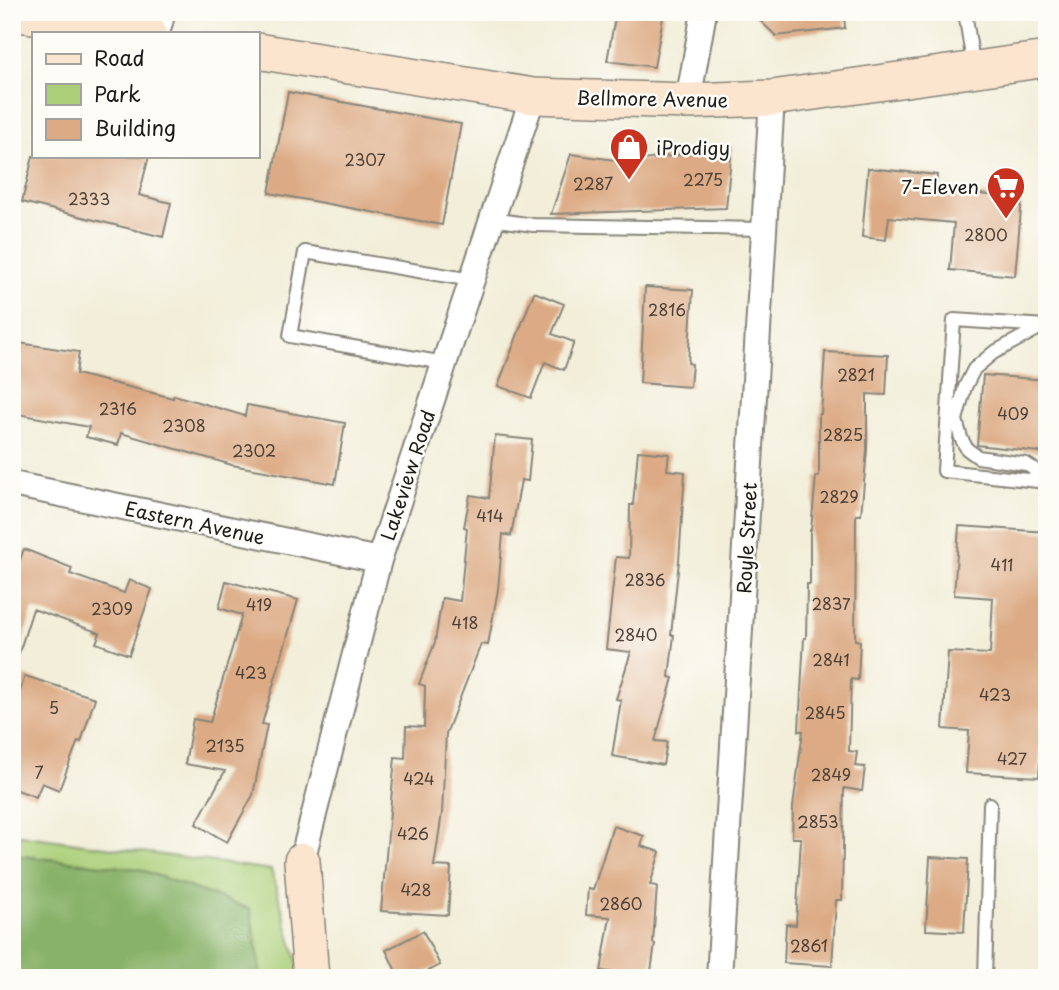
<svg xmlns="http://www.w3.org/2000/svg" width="1059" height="990" viewBox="0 0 1059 990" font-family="'Playpen Sans',sans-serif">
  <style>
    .green { fill: #abcf79; stroke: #64764a; stroke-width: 2 }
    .forest { fill: #88b269; stroke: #526742; stroke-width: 2 }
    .building { fill: #dcaa84 }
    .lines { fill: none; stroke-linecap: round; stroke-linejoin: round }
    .lane-casing { stroke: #87857a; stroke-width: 16 }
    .street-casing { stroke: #87857a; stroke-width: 28 }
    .secondary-casing { stroke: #87857a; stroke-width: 38 }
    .lane { stroke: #fff; stroke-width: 12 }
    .street { stroke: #fff; stroke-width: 24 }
    .secondary { stroke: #fce5cf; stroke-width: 35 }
    .labels { text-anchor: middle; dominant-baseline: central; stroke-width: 5; stroke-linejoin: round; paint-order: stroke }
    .number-label { font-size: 16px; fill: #4c4036 }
    .street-label { font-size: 19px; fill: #1c1c1c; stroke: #fdfcf7 }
    .poi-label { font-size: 19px; fill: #1c1c1c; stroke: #fdfcf7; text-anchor: start }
  </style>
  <rect width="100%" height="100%" fill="#fdfcf7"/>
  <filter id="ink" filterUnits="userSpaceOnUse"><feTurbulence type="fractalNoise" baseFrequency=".0143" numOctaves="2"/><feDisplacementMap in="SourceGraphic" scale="14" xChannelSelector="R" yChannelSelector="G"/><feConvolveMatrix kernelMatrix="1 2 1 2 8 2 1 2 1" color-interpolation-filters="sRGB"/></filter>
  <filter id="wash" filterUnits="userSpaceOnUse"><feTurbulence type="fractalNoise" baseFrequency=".00686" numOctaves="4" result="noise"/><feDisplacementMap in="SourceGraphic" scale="28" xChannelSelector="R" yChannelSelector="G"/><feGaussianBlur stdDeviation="1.57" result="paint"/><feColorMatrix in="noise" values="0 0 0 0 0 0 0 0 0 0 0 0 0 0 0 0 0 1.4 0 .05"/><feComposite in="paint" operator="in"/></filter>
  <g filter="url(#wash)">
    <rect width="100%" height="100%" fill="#f2eed9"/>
    <path class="green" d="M12 834 271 870 302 978H12Z"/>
    <path class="forest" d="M12 855 139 869 250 909 260 966V978H12Z"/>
    <g id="blocks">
      <path class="building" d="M616 12H664L654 67 607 61Z
        M751 12H844L845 28 776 36Z
        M288 92 461 124 442 225 269 193Z
        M732 147 726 208 551 214 571 154 630 162Z
        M33 156H149L139 195 171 203 163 237 22 202Z
        M868 168 937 175 936 190 1022 198 1015 276 950 270 954 223 889 217 886 240 862 237Z
        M645 287 693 290 688 363 692 364 690 387 640 383Z
        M534 292 564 304 552 334 574 342 564 370 545 362 531 398 498 386Z
        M12 342 79 352 76 374 173 398 174 395 245 416 247 405 345 423 335 484 232 465 121 433 118 445 86 437 89 427 12 413Z
        M825 352 888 355 886 395 867 394V450L861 515H856L855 640 860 641 858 680 851 679 849 751 857 752 855 766 865 767 862 791 844 788 842 900H836L832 966 784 963 786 924 796 925 801 838H792L793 807 803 731H799L801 691 804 638H806L807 584H810V530H811L816 476H819V414H821Z
        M983 375 1047 380V453L977 445Z
        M495 436 532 440 528 481 521 480 511 536 503 534 498 589 488 645 481 644 446 734 442 813 434 866 451 867 448 915 381 911 395 757 405 758 406 726 424 727 425 686 419 684 435 642 442 598 460 601 467 528 464 527 470 495 489 498Z
        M638 451 669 454 667 470 685 472 679 561 671 635H674L669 677 673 678 655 741 667 742 663 765 612 756 621 700 616 699 631 652 606 649 616 557 629 558 630 505H633Z
        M959 526 1047 532V659L1039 777 966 773 969 731 943 729 948 652 990 654 993 598 954 595Z
        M24 549 72 568 70 574 124 593 129 580 152 589 129 655 96 643 100 633 33 609 18 656 12 655V581Z
        M226 581 298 600 262 724 267 725 253 795 227 842 196 824 225 771 185 764 193 719 210 722 242 615 219 608Z
        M25 676 95 698 81 742 78 741 59 790 42 783 36 797 12 788V716Z
        M613 826 644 836 641 846 660 852 650 885 657 886 653 943 655 944 650 978 601 971 610 917 586 915 588 889 593 890Z
        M930 857 968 859 964 932 926 930Z
        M423 931 440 965 415 978H399L386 950Z"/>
    </g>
  </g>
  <g filter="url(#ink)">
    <use href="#blocks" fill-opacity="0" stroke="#87857a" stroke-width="2"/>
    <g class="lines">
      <g class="lane-casing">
        <path id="lane" d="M965 12 974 69
          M492 219 533 225 764 229
          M1043 326 993 353 974 369 965 387 956 420 961 438 967 449 978 457 1026 464 1047 478
          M1047 326 954 320 944 471 1047 482
          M444 363 290 336 305 252 472 280
          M985 978 990 804"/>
      </g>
      <g class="street-casing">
        <path id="street" d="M157 33 163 12
          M688 101 704 12
          M12 484 379 560
          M302 861 379 560 533 96
          M719 978 772 98"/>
      </g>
      <g class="secondary-casing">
        <path id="secondary" d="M12 13 149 33
          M257 51 533 96 688 101 772 98 1047 59
          M302 861 311 978"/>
      </g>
      <use href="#lane" class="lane"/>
      <use href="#street" class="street"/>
      <use href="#secondary" class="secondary"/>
    </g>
  </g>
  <defs>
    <g id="shop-pin" transform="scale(2.0125)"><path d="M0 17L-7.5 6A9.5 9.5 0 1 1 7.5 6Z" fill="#c8321e" stroke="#fdfcf7"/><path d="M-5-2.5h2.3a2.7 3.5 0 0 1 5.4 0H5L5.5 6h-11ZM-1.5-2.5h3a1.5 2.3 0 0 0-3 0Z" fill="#fff"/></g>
    <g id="supermarket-pin" transform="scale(2.0125)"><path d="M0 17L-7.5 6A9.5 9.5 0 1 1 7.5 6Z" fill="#c8321e" stroke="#fdfcf7"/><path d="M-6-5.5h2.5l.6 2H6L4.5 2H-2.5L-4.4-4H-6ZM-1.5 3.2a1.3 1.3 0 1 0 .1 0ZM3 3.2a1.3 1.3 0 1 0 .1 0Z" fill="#fff"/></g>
  </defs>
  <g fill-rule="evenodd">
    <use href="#shop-pin" x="629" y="147"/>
    <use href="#supermarket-pin" x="1006" y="186"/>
  </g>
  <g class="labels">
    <g class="number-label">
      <text x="365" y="159">2307</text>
      <text x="703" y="179">2275</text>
      <text x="593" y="183">2287</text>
      <text x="89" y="198">2333</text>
      <text x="986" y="234">2800</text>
      <text x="667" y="309">2816</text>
      <text x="856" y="374">2821</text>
      <text x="118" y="408">2316</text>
      <text x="1013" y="413">409</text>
      <text x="184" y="425">2308</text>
      <text x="843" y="434">2825</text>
      <text x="254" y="450">2302</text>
      <text x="839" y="496">2829</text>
      <text x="490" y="515">414</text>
      <text x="1002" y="564">411</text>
      <text x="645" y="579">2836</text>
      <text x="831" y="603">2837</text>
      <text x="259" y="604">419</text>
      <text x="112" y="608">2309</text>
      <text x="465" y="622">418</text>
      <text x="636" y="634">2840</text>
      <text x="831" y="659">2841</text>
      <text x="251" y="672">423</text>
      <text x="995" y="694">423</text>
      <text x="54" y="707">5</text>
      <text x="825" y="712">2845</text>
      <text x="225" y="745">2135</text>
      <text x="1012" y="758">427</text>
      <text x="39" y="772">7</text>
      <text x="831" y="774">2849</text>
      <text x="419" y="778">424</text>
      <text x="818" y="821">2853</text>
      <text x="413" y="833">426</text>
      <text x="416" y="889">428</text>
      <text x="621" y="903">2860</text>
      <text x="809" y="945">2861</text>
    </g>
    <g class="street-label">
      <text transform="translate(652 98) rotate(1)">Bellmore Avenue</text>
      <text transform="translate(407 475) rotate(-72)">Lakeview Road</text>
      <text transform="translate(195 522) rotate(12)">Eastern Avenue</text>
      <text transform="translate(746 538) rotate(-87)">Royle Street</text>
    </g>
    <g class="poi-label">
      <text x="656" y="147">iProdigy</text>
      <text x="979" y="186" text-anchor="end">7-Eleven</text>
    </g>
  </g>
  <rect width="1059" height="990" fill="none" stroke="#fdfcf7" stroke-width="42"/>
  <rect x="32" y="32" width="228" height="126" fill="#fdfcf7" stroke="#a3a29f" stroke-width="2"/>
  <rect x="46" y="54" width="35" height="10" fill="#fce5cf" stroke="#a3a29f" stroke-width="2"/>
  <text x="94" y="66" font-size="21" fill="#1c1c1c">Road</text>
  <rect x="46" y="84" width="35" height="21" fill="#abcf79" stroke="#a3a29f" stroke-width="2"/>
  <text x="94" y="102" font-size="21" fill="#1c1c1c">Park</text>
  <rect x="46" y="119" width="35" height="21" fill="#dcaa84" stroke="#a3a29f" stroke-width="2"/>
  <text x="94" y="136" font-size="21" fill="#1c1c1c">Building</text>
</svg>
